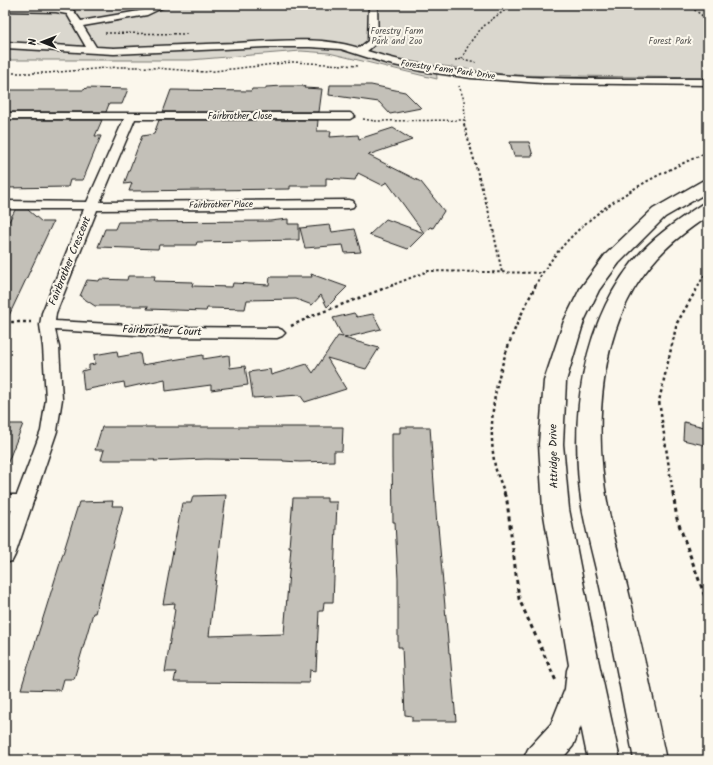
<svg xmlns="http://www.w3.org/2000/svg" width="713" height="765" viewBox="0 0 713 765" font-family="Kalam,sans-serif">
  <style>
    .green { fill: #dad7ce; stroke: #7b7a75 }
    .building { fill: #c3c0b8; stroke: #1c1c1c }
    .lines { fill: none; stroke-linecap: round; stroke-linejoin: round }
    .street-casing { stroke: #1c1c1c; stroke-width: 3 }
    .secondary-casing { stroke: #1c1c1c; stroke-width: 3 }
    .path-far3 { stroke: #1c1c1c; stroke-width: 1.5; stroke-dasharray: 2 2; stroke-linecap: butt }
    .path-far2 { stroke: #1c1c1c; stroke-width: 2; stroke-dasharray: 2.5 2.5; stroke-linecap: butt }
    .path-far1 { stroke: #1c1c1c; stroke-width: 2.5; stroke-dasharray: 3 3; stroke-linecap: butt }
    .path { stroke: #1c1c1c; stroke-width: 3; stroke-dasharray: 4 4; stroke-linecap: butt }
    .street { fill: #fbf7ec; fill-rule: evenodd }
    .secondary { fill: #fbf7ec; fill-rule: evenodd }
    .labels { text-anchor: middle; dominant-baseline: central; stroke-width: 4; stroke-linejoin: round; paint-order: stroke }
    .far-park-label { font-size: 9px; fill: #555451; stroke: #fbf7ec }
    .far-street-label { font-size: 9px; fill: #1c1c1c; stroke: #fbf7ec }
    .street-label { font-size: 11px; fill: #1c1c1c; stroke: #fbf7ec }
  </style>
  <rect width="100%" height="100%" fill="#fbf7ec"/>
  <filter id="ink" filterUnits="userSpaceOnUse"><feTurbulence type="fractalNoise" baseFrequency=".025" numOctaves="2"/><feDisplacementMap in="SourceGraphic" scale="8" xChannelSelector="R" yChannelSelector="G"/><feConvolveMatrix kernelMatrix="1 2 1 2 8 2 1 2 1" color-interpolation-filters="sRGB"/></filter>
  <g filter="url(#ink)">
    <path class="green" d="M5 5H704L708 10V78L510 75 436 65 437 79 329 53 301 51 190 60H5Z"/>
    <path class="building" d="M330 85H371L405 92 421 108 390 114 379 102 329 95Z
      M283 86H305L304 88 322 89 319 112H163L171 90 251 91 252 89H266V87Z
      M86 88 128 89 122 104H109L106 112H5V90H84Z
      M5 120H102L95 136H101L83 180H70L68 187 5 188Z
      M159 120H318L317 131H331L330 137 358 135 359 139 393 128 412 140 368 155 421 182 444 211 433 228 430 227 408 249 369 235 386 219 424 233 387 182 382 185 358 173 355 180 326 178V186H290V189L129 191 132 183 124 184 142 136 154 134Z
      M510 142H529L533 156H514Z
      M15 210H28L42 222H53L5 324V229Z
      M288 219V224H299V240L197 242 196 245H159L158 249 98 247 105 229H115L118 222 270 221Z
      M330 225 332 232 354 229 361 252 345 253 343 245 305 248 300 228Z
      M311 274 347 287 327 307 321 295 312 305 296 299 247 300 245 309 207 308 206 311 147 309 148 306H95L80 296 87 280 99 281 100 279 127 280 128 276H155L154 281 193 282 192 286 232 287 233 283 269 285 270 277H312Z
      M354 313 357 317 373 314 381 329 344 338 379 348 366 369 327 358 346 389 305 402 300 395 253 398 249 372 270 369 271 375 307 364 313 373 338 336 343 337 333 318Z
      M117 351 118 357 140 353 142 365 203 355V359L229 355 230 368 245 366 248 385 211 390V385L166 391 165 379 125 388 124 382 84 390 82 371 89 369V365L95 364 94 355Z
      M684 422 708 428V446L683 440Z
      M5 424H23L6 467H5Z
      M102 427H343L342 451H334V461L300 462 283 461V460L206 459 154 461 155 460H101L104 450H95Z
      M400 427H430L437 526H438L449 653H450L456 721H412V716L405 715 402 647H398V579L395 522H393L392 458V433H400Z
      M226 495 209 636 284 634 291 547H289L293 498H327V502H337L333 602H324L323 611H319L316 671 310 670 309 683 174 682 176 672H165L175 609H174L175 603 163 604 182 503H191L193 496Z
      M113 501 112 506H123L95 613H93L74 679H64L61 690 21 689 79 502Z"/>
    <g class="lines">
      <g class="street-casing">
        <path id="street" d="M5 5 56 6 73 10 81 21 145 10 157 5H168L147 15 83 26 96 47 114 48C155 46 196 44 237 43 276 41 321 36 359 48L368 41 369 5H377L378 42 367 51C473 85 598 78 708 79V85L542 83 471 78 421 71 385 63 341 49 310 47H266L114 54 5 48V42L86 47 67 14 56 12 5 11Z
          M5 113H350L355 116 350 119H135L100 202 349 200 353 201 355 204 353 207 349 208 97 210 56 313 55 321 168 327 277 328 282 330 285 333 282 336 277 338 168 337 55 330 59 347 62 399 57 431 15 555 12 561 5 563V528L12 509H5V495H17L41 431 46 399 43 347 40 325 42 313 84 209H5V201L87 202 124 119H5Z"/>
      </g>
      <g class="secondary-casing">
        <path id="secondary" d="M708 180V192L665 217 619 263 599 290 584 321 566 381 563 444 569 509 598 659 620 760H588L581 726 573 746 561 760H523L528 749 551 724 565 689 567 670 569 665 543 509 539 444 544 381 564 321 580 289 605 255 653 209 702 181Z
          M708 203V216C687 230 667 245 651 265 598 328 593 429 608 507 613 538 623 568 630 598 643 652 655 706 666 760H634C624 705 613 650 602 596 596 566 587 536 582 507 569 419 580 319 642 251 659 233 681 218 702 204Z"/>
      </g>
      <path class="path-far3" d="M688 5 708 20
        M105 33 188 34
        M462 59C472 33 490 18 515 5
        M455 60 462 59 476 62
        M5 73H47L118 67H143L205 72 293 62 359 66
        M363 119 375 121 465 120 464 100 459 86
        M464 125 465 120"/>
      <path class="path-far2" d="M464 124 492 224 502 273
        M390 286 428 271 542 273
        M535 286C571 218 641 181 708 152
        M698 286 708 269"/>
      <path class="path-far1" d="M5 322H31
        M291 326 312 316 393 285
        M505 494C502 485 497 475 495 466 483 403 507 339 536 285
        M673 494 659 401 677 323 699 285"/>
      <path class="path" d="M504 493 507 501 519 599 556 681
        M673 493 677 519 708 605"/>
      <use href="#street" class="street"/>
      <use href="#secondary" class="secondary"/>
    </g>
  </g>
  <g class="labels">
    <g class="far-park-label">
      <text x="397" y="31">Forestry Farm<tspan x="397" dy="10">Park and Zoo</tspan></text>
      <text x="670" y="41">Forest Park</text>
    </g>
    <g class="far-street-label">
      <text transform="translate(448 70) rotate(8)">Forestry Farm Park Drive</text>
      <text x="240" y="116">Fairbrother Close</text>
      <text transform="translate(221 205) rotate(-1)">Fairbrother Place</text>
    </g>
    <g class="street-label">
      <text transform="translate(70 261) rotate(-68)">Fairbrother Crescent</text>
      <text transform="translate(162 331) rotate(2)">Fairbrother Court</text>
      <text transform="translate(554 456) rotate(-91)">Attridge Drive</text>
    </g>
  </g>
  <rect width="713" height="765" fill="none" stroke="#fbf7ec" stroke-width="20"/>
  <rect x="10" y="10" width="693" height="745" fill="none" stroke="#1c1c1c" stroke-width="1.5" filter="url(#ink)"/>
  <g transform="translate(42 42) rotate(270)" stroke="#fbf7ec" stroke-width="3" paint-order="stroke">
  <path d="M0-3L7 15L0 10L-7 15Z" fill="#1c1c1c"/>
  <text y="-6" font-size="11" font-weight="bold" text-anchor="middle" fill="#1c1c1c">N</text>
  </g>
</svg>
